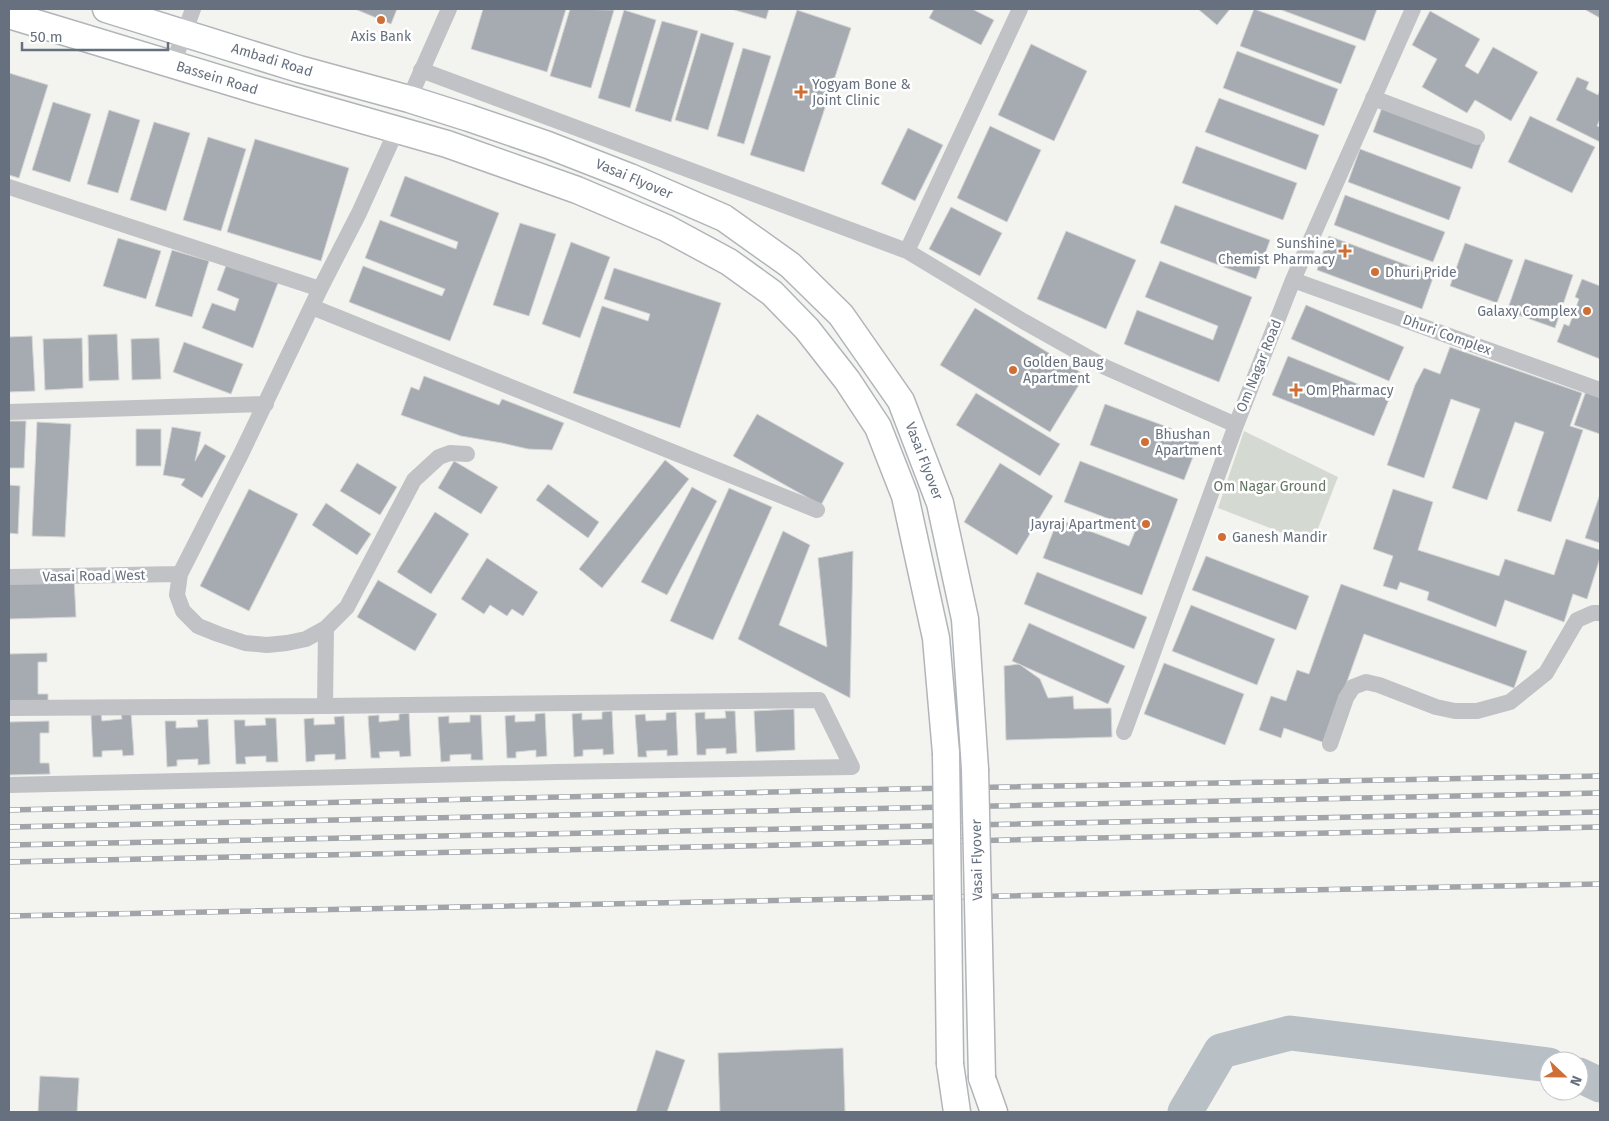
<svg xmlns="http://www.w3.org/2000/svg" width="1609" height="1121" viewBox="0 0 1609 1121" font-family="'Fira Sans',sans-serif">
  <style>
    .green { fill: #d4dad2 }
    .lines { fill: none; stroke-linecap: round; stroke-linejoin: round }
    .river { stroke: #b8c0c5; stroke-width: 35 }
    .building { fill: #a6abb2; stroke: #d4d5d3 }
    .primary-casing { stroke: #b1b4b8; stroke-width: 29 }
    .minor { stroke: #c0c2c5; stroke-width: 16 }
    .primary { stroke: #fff; stroke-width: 26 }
    .rail-casing { stroke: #a1a5aa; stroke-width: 5.5 }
    .rail { stroke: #fff; stroke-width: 4; stroke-dasharray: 11; stroke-linecap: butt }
    .primary-bridge-casing { stroke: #b1b4b8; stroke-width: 29; stroke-linecap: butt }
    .primary-bridge { stroke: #fff; stroke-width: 26 }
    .poi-dot { fill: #cf6e35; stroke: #fff; stroke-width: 2 }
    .labels { text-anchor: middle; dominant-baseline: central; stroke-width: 5; stroke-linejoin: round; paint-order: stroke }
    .poi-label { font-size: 14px; fill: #66707e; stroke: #fff; text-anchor: start }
    .street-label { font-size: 14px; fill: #66707e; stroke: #fff }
    .park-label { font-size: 14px; fill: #657664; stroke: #fff }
  </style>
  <rect width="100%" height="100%" fill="#f3f4f0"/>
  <path class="green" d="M1244 431 1338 477 1312 544 1218 508Z"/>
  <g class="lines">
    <path class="river" d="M1579 1075 1600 1085
      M1185 1112 1221 1051 1290 1033 1549 1065"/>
  </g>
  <path class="building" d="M355 9H397L391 24Z
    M483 9H566L547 72 471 49Z
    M570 9 614 10 591 88 550 76Z
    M731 9H769L766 19Z
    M934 9H972L994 20 981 45 929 18Z
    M1198 9H1230L1217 25Z
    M1254 9 1356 46 1341 84 1240 46Z
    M1279 9H1377L1365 41Z
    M1584 9H1600V18Z
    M624 10 656 20 630 108 598 98Z
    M797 10 851 28 804 172 750 155Z
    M1430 11 1480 39 1465 66 1478 74 1493 47 1538 72 1511 121 1475 100 1467 113 1422 87 1437 59 1412 45Z
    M662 21 698 31 671 122 635 111Z
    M701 33 734 43 708 130 675 120Z
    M1031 44 1087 71 1054 141 998 115Z
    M743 48 771 56 744 144 717 136Z
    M1237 51 1338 89 1324 126 1223 88Z
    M9 73 48 85 19 178 9 175Z
    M1577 77 1589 82 1586 89 1598 95 1600 89V119L1597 126 1600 127V142L1556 120Z
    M1219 98 1319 135 1306 170 1205 132Z
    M53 102 91 114 70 182 32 170Z
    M1383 105 1482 142 1472 169 1373 132Z
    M109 110 140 120 118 193 87 184Z
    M1530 116 1595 147 1572 193 1508 162Z
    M154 122 190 133 166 211 130 200Z
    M990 126 1041 150 1007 222 957 198Z
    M908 128 943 145 915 201 881 184Z
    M208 137 246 149 221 231 183 220Z
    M255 139 349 168 321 261 227 232Z
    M1196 146 1297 183 1283 220 1182 183Z
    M1360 149 1461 187 1449 220 1348 182Z
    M405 176 499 213 450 341 349 302 363 266 442 296 445 289 365 258 380 220 456 249 458 242 390 216Z
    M1345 195 1445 232 1433 262 1334 225Z
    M1175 205 1270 240 1256 279 1160 243Z
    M951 207 1002 233 980 276 929 249Z
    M520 223 556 234 529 316 493 305Z
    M1066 231 1136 260 1106 329 1037 299Z
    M1329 236 1434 275 1422 309 1317 270Z
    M118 238 161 251 146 299 103 286Z
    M571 242 610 257 580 338 542 324Z
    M1465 243 1513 260 1497 303 1450 286Z
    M172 250 209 261 192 317 155 306Z
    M1525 259 1573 275 1555 328 1507 311Z
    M1160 261 1252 297 1219 382 1124 344 1137 310 1213 340 1218 326 1145 297Z
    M227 263 278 283 253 348 202 328 212 303 235 311 239 299 217 290Z
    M614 268 721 303 680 428 573 393 602 306 648 321 650 314 604 299Z
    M1582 279 1600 286V359L1557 342 1564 324 1569 326 1579 299 1575 297Z
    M1306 305 1404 347 1389 381 1291 339Z
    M975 308 1085 375 1050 432 940 365Z
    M117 334 119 380 89 381 88 335Z
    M32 336 35 391 9 392V337Z
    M82 338 83 388 45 390 43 339Z
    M159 338 161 379 132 380 131 339Z
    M184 342 243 364 231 394 173 372Z
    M1450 347 1582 393 1570 426 1583 430 1551 522 1517 511 1544 432 1515 422 1487 500 1452 488 1480 409 1451 399 1424 478 1387 465 1415 385 1424 368 1440 374Z
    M1288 356 1390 397 1374 436 1272 395Z
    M424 376 499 405 502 399 564 423 552 450 528 449 502 443 461 436 401 415 411 387 419 390Z
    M1586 391 1600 396V434L1574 425Z
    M976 393 1060 444 1040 476 956 425Z
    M1105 404 1200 439 1184 480 1090 445Z
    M757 414 844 463 821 505 733 456Z
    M9 421H26L24 468H9Z
    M37 422 71 424 65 537 32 536Z
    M172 427 201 432 195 461 205 444 226 456 202 498 181 485 185 479 163 475Z
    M136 429H161V466H136Z
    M665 460 689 479 602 588 579 569Z
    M454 461 498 487 481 514 438 488Z
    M1080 461 1178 499 1142 595 1043 558 1058 519 1129 546 1136 529 1064 502Z
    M357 463 397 487 380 515 340 491Z
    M1000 463 1053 496 1017 555 964 522Z
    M548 484 599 522 588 538 536 500Z
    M9 485 20 486 18 534 9 533Z
    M692 487 717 501 667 595 641 582Z
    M729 488 772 507 713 640 670 621Z
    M249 489 298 514 249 611 200 586Z
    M1393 489 1433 502 1418 550 1499 576 1505 559 1554 575 1566 539 1600 550V558L1587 599 1573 594 1564 622 1505 600 1496 627 1427 600 1429 592 1400 582 1397 590 1383 586 1393 556 1373 549Z
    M1600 494V543L1585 538Z
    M326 503 371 534 357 555 312 525Z
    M435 512 469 534 431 594 397 572Z
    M783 531 810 545 779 625 827 647 818 558 853 551 850 698 738 639Z
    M1206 556 1309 596 1296 630 1192 590Z
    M487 558 538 592 523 616 512 609 507 616 490 605 484 614 461 599Z
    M1037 572 1147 617 1134 649 1024 604Z
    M74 578 76 617 9 619V580Z
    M378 580 437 614 415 651 357 617Z
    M1341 584 1527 651 1514 688 1364 634 1325 743 1284 728 1281 738 1259 730 1271 696 1286 701 1297 670 1309 674Z
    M1191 605 1275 639 1257 685 1172 651Z
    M1029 623 1125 666 1108 704 1012 661Z
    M47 653V662H38V694H48V705L9 706V654Z
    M1164 663 1244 694 1225 745 1144 714Z
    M1019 664 1040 679 1048 698 1073 696 1074 709 1111 708 1112 737 1006 740 1004 666Z
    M794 709 795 750 756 752 754 711Z
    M612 711 614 754 603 755V749L583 750V756L574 757 572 714 582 713V720L602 719V712Z
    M725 711H735L737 753 726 754V748L706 749V755H697L695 713 705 712V719L726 718Z
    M131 712 134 755 123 756 122 750 102 751V757H93L91 715 101 714 102 721 122 719 121 713Z
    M676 712 678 755 667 756V750L646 751 647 757H638L635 715 645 714 646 721 666 720V713Z
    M409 713 411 756 400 757 399 751 379 752 380 758H371L368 716 379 715V722L399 720V714Z
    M545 713 547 756 536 757V750L516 752V758H507L505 716 515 715V722L535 721V714Z
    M470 715H481L483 760H471V754L450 755V761L441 762 438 717 449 716V723L470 722Z
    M344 716 346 759 335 760V754L315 755V761L306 762 304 719 314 718V725L335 724 334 717Z
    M265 718H276L278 762H266V756L245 757 246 764H236L234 720H245V726L266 725Z
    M208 719 210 764 198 765V759L177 760V766L167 767 165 721H176V728L198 727 197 720Z
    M49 721V733H40V763H49L50 774 9 775V722Z
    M843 1048 845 1112H720L718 1053Z
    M656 1050 685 1060 667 1112H636Z
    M40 1076 79 1078 77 1112H38Z"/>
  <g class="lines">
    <g class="primary-casing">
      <path id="primary" d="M106 9 299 69 409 99 469 118 548 145 630 177 724 218 790 265 841 315 901 401 940 503 965 619 975 769
        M9 15 257 90 447 144 577 190 666 228 729 262 772 293 807 329 847 380 878 427 905 496 936 638 946 753
        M950 1064 957 1112
        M982 1078 994 1112"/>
    </g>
    <path class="minor" d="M173 64 193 9
      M421 70 907 251 1023 321 1105 367 1236 425
      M1373 98 1477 137
      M409 99 449 9
      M397 129 359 213 320 289 241 454 180 574 177 595 183 611 198 626 218 634 245 643 267 645 287 643 306 639 326 628 347 607 414 480 439 457 450 453 467 454
      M9 187 320 289
      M907 251 1020 9
      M1293 280 1600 390
      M312 307 817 510
      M9 412 266 404
      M9 577 180 574
      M9 708 325 706
      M1124 732 1236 425 1293 280 1413 9
      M1330 744 1346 698 1353 687 1366 682 1379 685 1436 707 1455 711H1477L1510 702 1546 673 1577 620 1593 613H1600
      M9 785 557 772 852 767 819 700 325 706 326 628"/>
    <use href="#primary" class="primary"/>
    <g class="rail-casing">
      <path id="rail" d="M9 810 900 789 1600 776
        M9 827 1600 793
        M9 845 1600 812
        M9 862 1600 827
        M9 916 1600 884"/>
    </g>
    <use href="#rail" class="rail"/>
    <g class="primary-bridge-casing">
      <path id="primary-bridge" d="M946 753 950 1064
        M975 769 982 1078"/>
    </g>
    <use href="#primary-bridge" class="primary-bridge"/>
  </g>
  <g class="poi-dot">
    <circle cx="381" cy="20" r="5"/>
    <path d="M798.5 84.5h5v5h5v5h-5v5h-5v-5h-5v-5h5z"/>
    <path d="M1342.5 243.5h5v5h5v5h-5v5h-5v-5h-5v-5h5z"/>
    <circle cx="1375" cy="272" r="5"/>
    <circle cx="1587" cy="311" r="5"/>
    <circle cx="1013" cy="370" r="5"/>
    <path d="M1293.5 382.5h5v5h5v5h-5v5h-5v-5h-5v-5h5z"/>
    <circle cx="1145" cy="442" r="5"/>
    <circle cx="1146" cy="524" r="5"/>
    <circle cx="1222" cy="537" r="5"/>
  </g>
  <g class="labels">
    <g class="poi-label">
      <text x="381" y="36" text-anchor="middle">Axis Bank</text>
      <text x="812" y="84">Yogyam Bone &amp;<tspan x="812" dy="16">Joint Clinic</tspan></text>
      <text x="1335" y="243" text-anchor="end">Sunshine<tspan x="1335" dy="16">Chemist Pharmacy</tspan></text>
      <text x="1385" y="272">Dhuri Pride</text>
      <text x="1577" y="311" text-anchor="end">Galaxy Complex</text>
      <text x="1023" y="362">Golden Baug<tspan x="1023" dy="16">Apartment</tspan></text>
      <text x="1306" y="390">Om Pharmacy</text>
      <text x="1155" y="434">Bhushan<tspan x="1155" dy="16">Apartment</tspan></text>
      <text x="1136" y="524" text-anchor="end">Jayraj Apartment</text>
      <text x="1232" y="537">Ganesh Mandir</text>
    </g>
    <g class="street-label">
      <text transform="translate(272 60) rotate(17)">Ambadi Road</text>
      <text transform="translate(217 78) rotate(17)">Bassein Road</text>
      <text transform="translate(634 179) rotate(23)">Vasai Flyover</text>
      <text transform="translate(1447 335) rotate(20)">Dhuri Complex</text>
      <text transform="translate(1259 366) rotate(-68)">Om Nagar Road</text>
      <text transform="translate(924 461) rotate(69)">Vasai Flyover</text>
      <text transform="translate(94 576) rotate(-1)">Vasai Road West</text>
      <text transform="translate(977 860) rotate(-91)">Vasai Flyover</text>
    </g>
    <g class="park-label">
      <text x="1270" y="486">Om Nagar Ground</text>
    </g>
  </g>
  <rect width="1609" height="1121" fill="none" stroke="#66707e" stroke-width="20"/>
  <g transform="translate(1564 1076) rotate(112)"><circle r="24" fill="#ffffff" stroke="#c2c6cb"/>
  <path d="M0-4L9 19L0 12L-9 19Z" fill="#cf6e35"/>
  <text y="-8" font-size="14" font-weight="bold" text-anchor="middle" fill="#66707e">N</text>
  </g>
  <path d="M22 42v8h146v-8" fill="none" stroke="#66707e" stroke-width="2.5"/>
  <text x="30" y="42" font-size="15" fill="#66707e" stroke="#ffffff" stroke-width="4" paint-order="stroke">50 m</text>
</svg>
